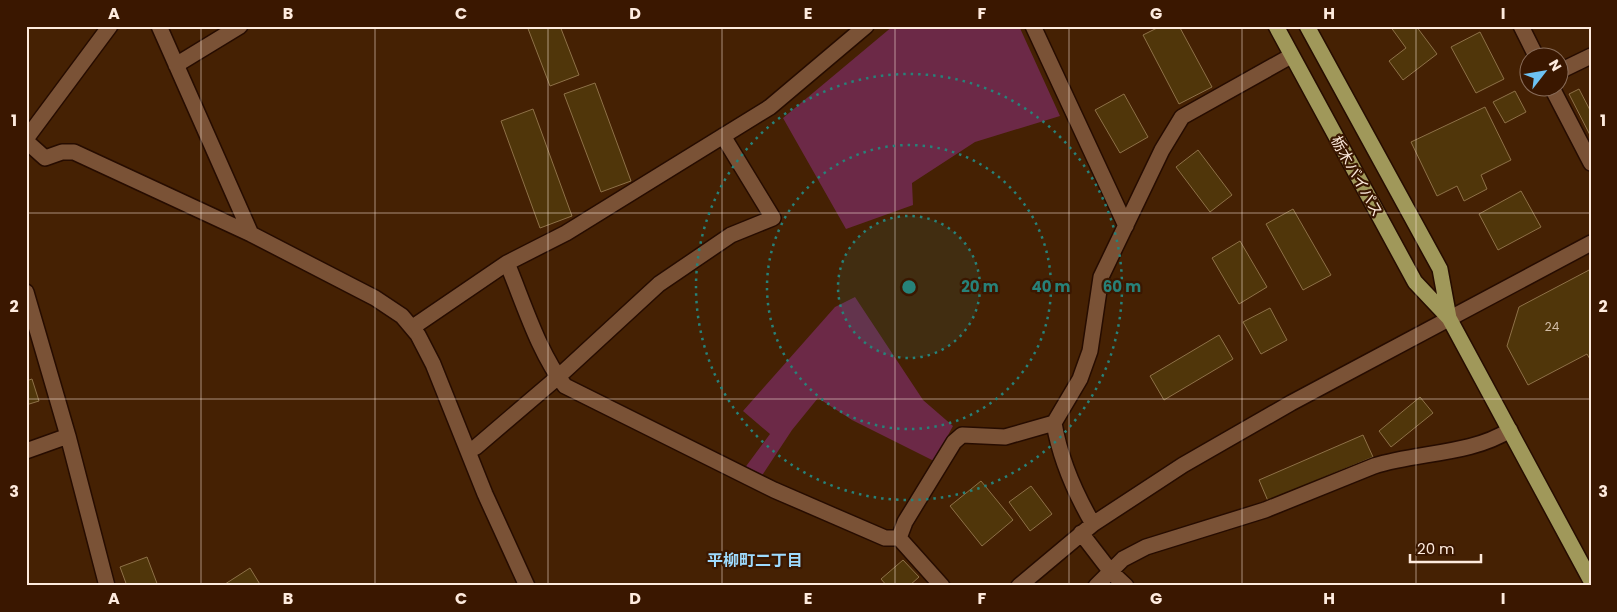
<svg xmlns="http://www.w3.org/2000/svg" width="1617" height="612" viewBox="0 0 1617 612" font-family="Poppins,'Noto Sans JP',sans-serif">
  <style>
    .green { fill: #6c2947 }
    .building { fill: #50360a; stroke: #8e7148 }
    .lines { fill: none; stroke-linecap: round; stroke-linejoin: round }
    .minor-casing { stroke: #260c00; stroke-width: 18 }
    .major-casing { stroke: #260c00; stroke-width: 18 }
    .minor { stroke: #7a5236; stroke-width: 15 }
    .major { stroke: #a0985a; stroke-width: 15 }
    .grid { fill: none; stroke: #feebde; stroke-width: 1; stroke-opacity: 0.55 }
    .ring { fill: none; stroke: #278279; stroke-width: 2.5; stroke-dasharray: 2.5 5 }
    .labels { text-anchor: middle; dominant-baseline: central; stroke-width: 4.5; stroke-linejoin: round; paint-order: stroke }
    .number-label { font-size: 12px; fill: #d2bea9 }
    .street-label { font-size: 15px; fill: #feebde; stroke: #3a1700 }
    .neighbourhood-label { font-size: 16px; font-weight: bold; fill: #9edbff; stroke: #3a1700 }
    .centre { fill: #278279; stroke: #3a1700; stroke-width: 2.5 }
    .ring-label { font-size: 15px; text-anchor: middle; font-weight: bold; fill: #278279; stroke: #3a1700; stroke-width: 4.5; stroke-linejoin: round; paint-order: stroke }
    .neatline { fill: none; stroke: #feebde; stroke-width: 2 }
    .grid-label { font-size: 16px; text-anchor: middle; font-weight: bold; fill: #feebde }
  </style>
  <rect width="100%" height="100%" fill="#452103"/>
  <path class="green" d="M893 26H1019L1060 116 975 142 912 183 913 205 846 229 783 118Z
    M855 297 923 400 953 426 934 461 852 420 818 398 792 430 761 477 744 469 770 434 743 411 835 307Z"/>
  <path class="building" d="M527 26H560L579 75 550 86Z
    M1161 26H1179L1212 87 1179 104 1143 35Z
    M1390 26H1416L1437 54 1403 80 1389 61 1406 48Z
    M1480 32 1504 79 1476 93 1451 47Z
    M595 83 631 181 601 192 564 94Z
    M1579 89 1591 112V137L1569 94Z
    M1515 91 1526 112 1505 123 1493 102Z
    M1124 94 1148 137 1120 153 1095 110Z
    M1485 107 1511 160 1481 175 1487 189 1464 201 1457 186 1437 196 1411 142Z
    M533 109 572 216 540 228 501 121Z
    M1198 150 1232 195 1210 212 1176 167Z
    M1521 191 1541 227 1498 250 1479 214Z
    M1293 209 1331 275 1303 290 1266 224Z
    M1240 241 1267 287 1239 304 1212 258Z
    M1591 269V361L1587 354 1528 385 1507 346 1519 307Z
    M1270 308 1287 340 1261 354 1243 322Z
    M1219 335 1233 359 1164 400 1150 376Z
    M32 379 39 401 26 405V381Z
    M1420 397 1433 413 1391 447 1379 431Z
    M1363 435 1373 457 1268 501 1259 480Z
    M981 481 1013 520 982 546 950 506Z
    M1031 486 1052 514 1030 531 1009 502Z
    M147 557 158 586H127L120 567Z
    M903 560 919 577 909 586H887L881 579Z
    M250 568 261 586H222Z"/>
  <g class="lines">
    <g class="minor-casing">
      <path id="minor" d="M159 26 251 234
        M1033 26 1126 226
        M1521 26 1537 58
        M176 65 240 26
        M1560 71 1591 56
        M1552 88 1591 163
        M26 139 110 26
        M26 141 45 158 62 152H74L251 234 375 298 402 316 418 335 433 364 485 494 527 586
        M507 263C523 301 539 354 565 386L774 490 885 538H899L942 586
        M26 292 68 436 107 586
        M413 327 507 263 566 233 770 107 866 26
        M26 451 68 436
        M468 451 476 447 558 377 659 284 731 235 773 218 723 136
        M1093 524C1075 493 1060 458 1054 423L1080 379 1090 351 1101 277 1162 150 1182 117 1291 56
        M1081 533 1111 572 1126 586
        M899 538 905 522 954 442 962 435 1005 437 1054 423
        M1019 586 1093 524 1183 465 1291 403 1591 243
        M1096 586 1123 559 1146 547 1265 510 1374 466C1418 452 1470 455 1510 430"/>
    </g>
    <g class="major-casing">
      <path id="major" d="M1276 26 1415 282 1449 318 1591 581
        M1307 26 1440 269 1449 318"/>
    </g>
    <use href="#minor" class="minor"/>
    <use href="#major" class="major"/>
  </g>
  <path class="grid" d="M201 26V586M375 26V586M548 26V586M722 26V586M895 26V586M1069 26V586M1242 26V586M1416 26V586M26 213H1591M26 399H1591"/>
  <circle cx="909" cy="287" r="71" fill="#278279" fill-opacity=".12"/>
  <g class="ring">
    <circle cx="909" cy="287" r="71"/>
    <circle cx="909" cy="287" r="142"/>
    <circle cx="909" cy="287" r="213"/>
  </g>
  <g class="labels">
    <g class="number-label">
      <text x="1552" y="326">24</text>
    </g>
    <g class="street-label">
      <text transform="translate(1357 176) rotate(61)">栃木バイパス</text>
    </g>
    <g class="neighbourhood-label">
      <text x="755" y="560">平柳町二丁目</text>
    </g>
  </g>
  <circle cx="909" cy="287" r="8" class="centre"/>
  <g class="ring-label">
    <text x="980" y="292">20 m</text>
    <text x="1051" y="292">40 m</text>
    <text x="1122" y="292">60 m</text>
  </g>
  <rect width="1617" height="612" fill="none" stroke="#3a1700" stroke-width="55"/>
  <g transform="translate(1544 72) rotate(59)"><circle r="24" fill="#3a1700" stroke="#886c59"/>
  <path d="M0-4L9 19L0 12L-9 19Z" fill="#6dc2f3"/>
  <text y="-8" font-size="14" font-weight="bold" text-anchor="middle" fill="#feebde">N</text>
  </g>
  <path d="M1410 554v8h71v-8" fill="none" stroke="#feebde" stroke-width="2.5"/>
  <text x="1417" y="554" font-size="15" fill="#feebde" stroke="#3a1700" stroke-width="4" paint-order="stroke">20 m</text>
  <rect x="28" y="28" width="1562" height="556" class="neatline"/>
  <g class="grid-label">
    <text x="114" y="19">A</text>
    <text x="288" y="19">B</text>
    <text x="461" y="19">C</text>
    <text x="635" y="19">D</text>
    <text x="808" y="19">E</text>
    <text x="982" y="19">F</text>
    <text x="1156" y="19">G</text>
    <text x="1329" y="19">H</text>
    <text x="1503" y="19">I</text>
    <text x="14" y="126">1</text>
    <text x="1603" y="126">1</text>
    <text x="14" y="312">2</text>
    <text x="1603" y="312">2</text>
    <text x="14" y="497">3</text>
    <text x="1603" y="497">3</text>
    <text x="114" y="604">A</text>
    <text x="288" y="604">B</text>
    <text x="461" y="604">C</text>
    <text x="635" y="604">D</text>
    <text x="808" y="604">E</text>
    <text x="982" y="604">F</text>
    <text x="1156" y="604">G</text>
    <text x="1329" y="604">H</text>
    <text x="1503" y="604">I</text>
  </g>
</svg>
